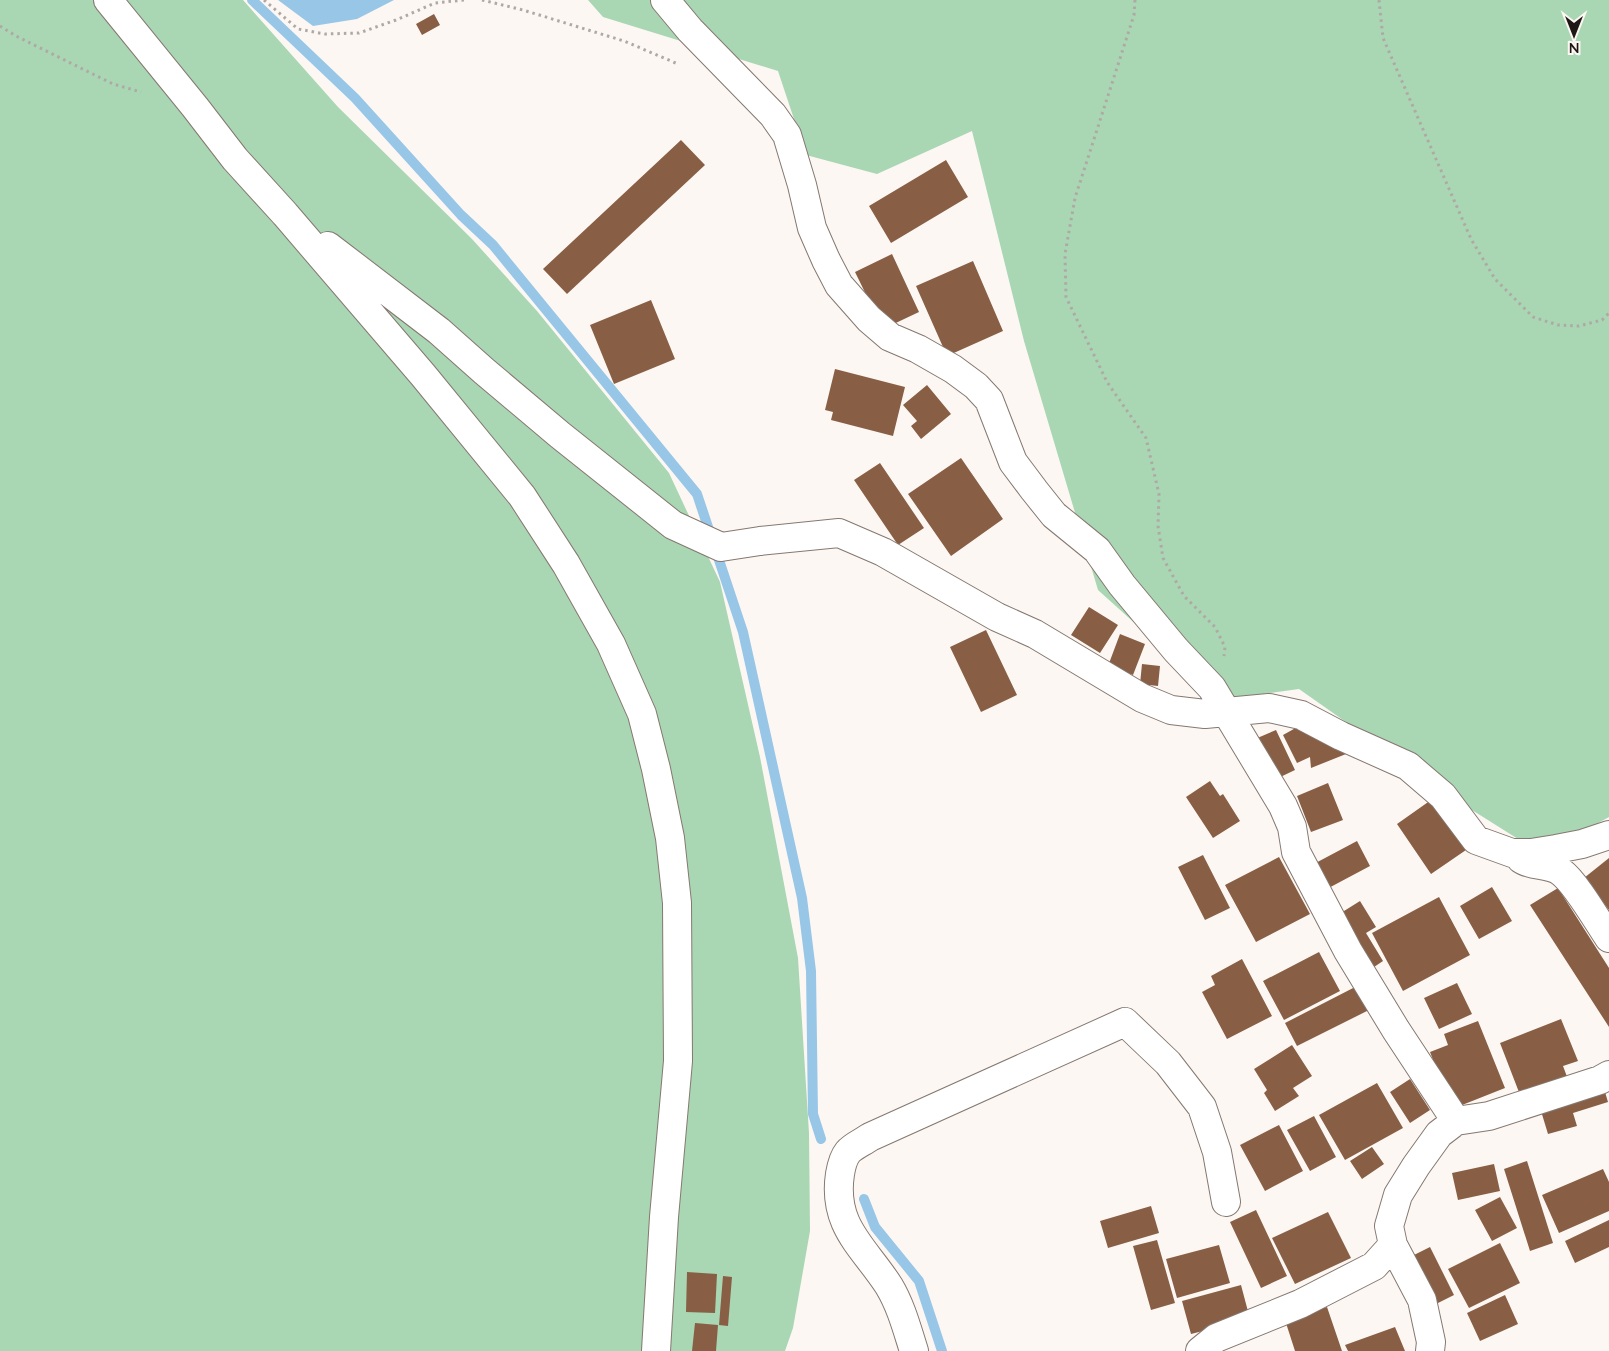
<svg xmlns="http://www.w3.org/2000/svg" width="1609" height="1351" viewBox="0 0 1609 1351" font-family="Lato,sans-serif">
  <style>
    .forest { fill: #a9d6b3 }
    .water { fill: #98c6e7 }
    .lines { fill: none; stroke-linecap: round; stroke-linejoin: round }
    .stream { stroke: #98c6e7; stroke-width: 10 }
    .building { fill: #885f45 }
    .minor-casing { stroke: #857870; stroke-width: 30 }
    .path { stroke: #afa9a6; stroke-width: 3; stroke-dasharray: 2.5 4; stroke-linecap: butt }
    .minor { stroke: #fff; stroke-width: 28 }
  </style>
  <rect width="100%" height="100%" fill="#fdf7f3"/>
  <path class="forest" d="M0 0H243L338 107 472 239 537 311 669 473 720 582 760 757 798 958 809 1133 810 1231 793 1328 785 1351H0Z
    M588 0H1609V817L1542 854 1464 805 1299 689 1220 700 1098 590 1024 341 972 131 877 174 806 155 778 71 603 17Z"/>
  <path class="water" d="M278 0H394L357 19 313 26Z"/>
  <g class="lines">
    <path class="stream" d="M252 0 355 98 461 215 493 245 697 494 743 632 802 898 811 971 813 1114 821 1139
      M864 1199 875 1227 919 1281 942 1351"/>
  </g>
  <path class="building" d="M434 14 440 25 422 35 416 24Z
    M681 140 705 165 567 294 543 269Z
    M946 160 968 197 891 243 869 206Z
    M892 254 919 312 883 329 855 272Z
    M973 261 1003 331 947 356 916 286Z
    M651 300 675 359 614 384 590 325Z
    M835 369 905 387 893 436 831 420 833 412 825 410Z
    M927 385 951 414 921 439 911 426 917 421 903 405Z
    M961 458 1003 519 951 556 908 494Z
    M880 463 924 528 898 545 854 480Z
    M1089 607 1118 625 1100 653 1071 635Z
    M986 630 1017 695 981 712 950 647Z
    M1120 634 1145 644 1133 675 1108 666Z
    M1142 664 1160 666 1158 686 1140 684Z
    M1301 725 1342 744 1346 754 1311 768 1310 757 1297 763 1283 735Z
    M1276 730 1295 770 1274 780 1255 739Z
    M1210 781 1220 796 1223 794 1240 821 1213 838 1186 797Z
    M1328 783 1343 820 1311 832 1297 796Z
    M1431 800 1466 850 1431 874 1397 824Z
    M1357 841 1370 866 1323 891 1310 866Z
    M1203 855 1230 908 1205 920 1178 867Z
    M1279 857 1310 914 1256 942 1225 885Z
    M1609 858V910L1584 878Z
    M1492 887 1512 921 1479 939 1460 906Z
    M1558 888 1609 968V1027L1530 905Z
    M1439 897 1470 955 1403 991 1372 933Z
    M1360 901 1376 927 1366 933 1383 961 1368 971 1336 916Z
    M1319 952 1340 991 1284 1020 1263 981Z
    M1242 959 1272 1016 1227 1039 1202 992 1215 985 1211 976Z
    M1457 983 1472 1014 1439 1029 1424 998Z
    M1357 986 1369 1010 1297 1046 1285 1023Z
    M1561 1019 1578 1061 1563 1066 1569 1082 1522 1100 1500 1043Z
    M1478 1021 1505 1088 1452 1109 1430 1052 1448 1045 1444 1034Z
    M1292 1045 1312 1076 1293 1088 1299 1096 1275 1111 1264 1093 1267 1090 1254 1069Z
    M1410 1079 1430 1110 1410 1123 1390 1092Z
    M1377 1083 1403 1128 1345 1160 1319 1115Z
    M1605 1092 1608 1102 1573 1113 1577 1126 1548 1134 1541 1111Z
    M1314 1116 1336 1157 1310 1171 1287 1130Z
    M1279 1125 1303 1171 1265 1191 1240 1145Z
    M1372 1147 1384 1164 1362 1179 1350 1161Z
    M1527 1161 1553 1243 1530 1251 1504 1169Z
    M1494 1164 1500 1191 1458 1200 1452 1173Z
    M1603 1169 1609 1182V1211L1559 1233 1542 1195Z
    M1500 1197 1517 1228 1492 1241 1475 1210Z
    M1151 1206 1159 1233 1108 1248 1100 1221Z
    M1256 1210 1287 1276 1261 1288 1230 1222Z
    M1328 1212 1351 1258 1295 1284 1272 1238Z
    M1609 1220V1247L1575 1263 1565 1241Z
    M1157 1240 1175 1303 1151 1310 1133 1246Z
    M1500 1243 1520 1283 1469 1308 1448 1269Z
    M1219 1245 1230 1283 1177 1298 1166 1259Z
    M1430 1247 1454 1295 1432 1306 1408 1258Z
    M687 1272 717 1274 715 1313 686 1312Z
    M723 1276 732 1277 728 1326 719 1325Z
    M1241 1285 1250 1319 1191 1334 1182 1301Z
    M1505 1295 1518 1324 1480 1341 1467 1313Z
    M1327 1307 1342 1351H1295L1285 1320Z
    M695 1323 718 1325 716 1351H692Z
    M1395 1327 1405 1351H1348L1345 1345Z"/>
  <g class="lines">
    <g class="minor-casing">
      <path id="minor" d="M108 0 195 107 235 159 285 214 423 375 522 496 566 564 611 644 642 714 656 769 670 838 677 903 678 1061 664 1217 656 1351
        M665 0 690 30 773 115 787 135 802 185 812 228 826 260 839 285 869 319 890 337 918 349 953 369 976 386 989 400 1013 462 1034 490 1054 515 1097 550 1122 585 1176 650 1212 688 1283 806 1292 827 1296 852 1348 951 1396 1030 1456 1121
        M328 246 439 331 484 371 560 435 673 525 721 547 760 541 839 533 883 552 997 617 1035 634 1142 698 1171 710 1205 714 1269 708 1301 715 1341 736 1408 766 1443 796 1476 840 1512 853H1531L1556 849 1582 844 1609 835
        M1521 859C1532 867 1549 863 1561 872 1576 883 1598 922 1609 938
        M914 1351C907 1329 901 1306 889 1286 864 1247 832 1226 840 1174 841 1168 844 1157 848 1152 853 1146 863 1142 870 1137L1125 1022 1168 1063 1202 1107 1217 1152 1226 1202
        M1200 1351 1216 1338 1300 1304 1374 1266 1393 1245
        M1430 1351 1431 1342 1422 1300 1393 1245 1389 1226 1398 1195 1416 1166 1439 1134 1456 1121 1489 1116 1600 1080 1609 1075"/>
    </g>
    <path class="path" d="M264 0 298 29 325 34 359 33 396 20 435 3 464 0
      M482 0 523 10 624 41 678 64
      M1135 0 1134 15 1075 198 1065 254 1066 297 1107 382 1146 438 1159 494 1158 526 1163 558 1184 596 1215 627 1225 647 1224 656
      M1379 0 1383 38 1471 239 1495 279 1533 317 1558 325 1579 326 1602 320 1609 313
      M0 26 16 36 113 84 141 92"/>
    <use href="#minor" class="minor"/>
  </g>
  <g transform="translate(1574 35) rotate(180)" stroke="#fdf7f3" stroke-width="4" paint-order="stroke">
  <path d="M0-4L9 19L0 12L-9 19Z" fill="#1d1815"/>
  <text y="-8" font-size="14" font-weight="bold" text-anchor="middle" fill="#1d1815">N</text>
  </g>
</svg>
